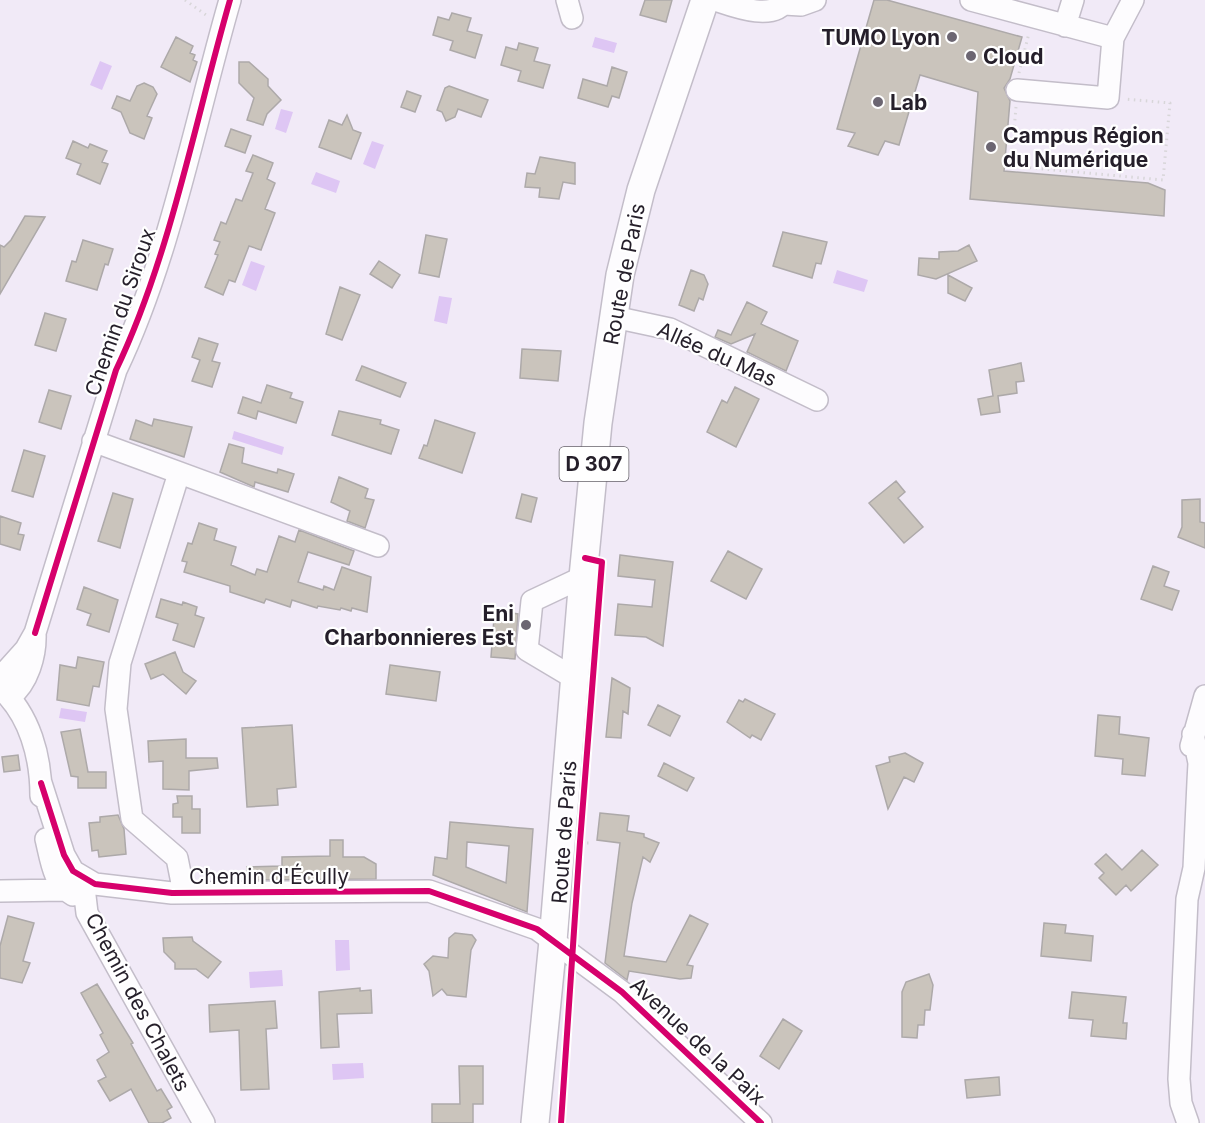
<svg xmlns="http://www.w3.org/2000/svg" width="1205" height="1123" viewBox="0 0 1205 1123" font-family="Inter,sans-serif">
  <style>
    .water { fill: #dec6f4 }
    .building { fill: #cac4bc; stroke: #ada9a9; stroke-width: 1.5; fill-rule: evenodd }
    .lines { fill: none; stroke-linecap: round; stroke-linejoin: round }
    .minor-casing { stroke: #c3bdc9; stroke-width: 24 }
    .major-casing { stroke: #c3bdc9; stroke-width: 30 }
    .path { stroke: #d8d6d9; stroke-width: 3; stroke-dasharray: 1.5 4.5; stroke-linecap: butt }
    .minor { stroke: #fdfcfe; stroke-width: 21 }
    .major { stroke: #fdfcfe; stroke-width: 27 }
    .cycleway-casing { stroke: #fff; stroke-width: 10 }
    .cycleway { stroke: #d6006c; stroke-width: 6 }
    .poi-dot { fill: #6c6672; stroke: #fff; stroke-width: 2 }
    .labels { text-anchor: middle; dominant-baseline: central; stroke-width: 4.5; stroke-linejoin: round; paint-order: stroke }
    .shield { fill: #fff; stroke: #66626a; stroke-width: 1.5 }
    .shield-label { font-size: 20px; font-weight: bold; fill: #251f2a }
    .poi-label { font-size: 21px; font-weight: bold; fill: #251f2a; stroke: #fff; text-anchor: start }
    .street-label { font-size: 21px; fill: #251f2a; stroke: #fff }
  </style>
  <rect width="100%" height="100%" fill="#f1eaf7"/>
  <path class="water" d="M595 37 617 43 614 53 592 47Z
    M100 61 112 66 102 90 90 85Z
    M281 109 293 112 286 133 275 129Z
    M372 141 384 145 375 169 363 164Z
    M316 172 340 181 336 193 311 184Z
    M251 261 265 266 256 291 242 285Z
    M837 270 868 280 864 292 833 283Z
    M439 296 452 298 447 324 434 321Z
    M234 431 284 447 282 455 232 439Z
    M61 708 87 712 85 722 59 718Z
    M335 940H349L350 970 336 971Z
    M282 970 283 986 250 988 249 972Z
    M363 1063 364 1078 333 1080 332 1064Z"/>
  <path class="building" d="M645 0H672L666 22 640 15Z
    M874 0H887L1022 37 1010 79 1004 88 1010 101 1004 171 1148 183 1165 190 1164 216 970 199 978 92 920 75 899 145 885 141 878 155 848 146 855 133 837 129Z
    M452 13 471 18 467 31 482 35 475 58 450 50 453 41 433 35 438 17 449 20Z
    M176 37 193 46 190 53 195 55 193 60 197 62 190 82 161 67Z
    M519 43 538 48 534 61 550 65 543 88 518 81 521 71 501 65 506 47 517 50Z
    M239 62H249L268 79V86L281 100 267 114 263 125 247 120 254 98 239 83Z
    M612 67 627 72 619 98 612 96 608 107 578 98 583 79 607 86Z
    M144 83 153 87 157 94 147 116 152 118 144 139 130 133 121 112 112 108 117 96 130 101 137 86Z
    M449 86 488 100 481 117 458 109 455 117 446 121 442 112 437 110 445 88Z
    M407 91 421 96 415 112 401 107Z
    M347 115 353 130 361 133 351 159 319 147 329 120 342 125Z
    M231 129 251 136 245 153 225 146Z
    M73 141 88 148 90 144 107 151 102 162 108 164 100 184 77 174 81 164 66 158Z
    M253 155 273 163 267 179 275 183 265 209 275 213 261 250 249 246 235 282 229 280 223 295 205 287 218 255 215 254 220 242 214 240 221 222 226 224 236 199 242 201 253 173 246 171Z
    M540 157 575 163V184L563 182 559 199 539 197 540 188 525 187 527 173 535 174Z
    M25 216 45 217 0 294V245L4 247 11 240Z
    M783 232 827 242 821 264 816 263 812 278 773 266Z
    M426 235 447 239 439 277 419 273Z
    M83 240 113 249 108 265 105 264 97 290 66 281 72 261 76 262Z
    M969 245 977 261 936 279 918 275 919 258 939 259V252L958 251Z
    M379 261 400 275 392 288 370 274Z
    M691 270 704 275 708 284 703 300 699 298 694 311 679 305Z
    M948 275 972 288 965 301 948 293Z
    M340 287 360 295 342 340 326 334Z
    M747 302 767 312 761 324 798 341 786 371 747 352 755 334 731 344 715 337 718 330 731 335Z
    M45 313 66 319 56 351 35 345Z
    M199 338 218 344 212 361 220 363 212 387 192 381 200 360 192 357Z
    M522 349 561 351 558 381 520 378Z
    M1021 363 1024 381 1016 382 1017 393 998 396 1000 412 981 415 978 399 993 396 989 370Z
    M362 366 406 383 400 397 356 380Z
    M267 385 292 393 290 398 303 402 296 423 258 411 256 419 238 413 243 397 261 403Z
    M735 387 759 399 736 447 707 432 722 400 727 403Z
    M49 390 71 396 61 429 39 422Z
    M339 411 381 420 380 424 399 430 391 454 332 435Z
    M154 419 192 427 184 457 130 439 136 420 152 426Z
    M435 420 475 433 462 473 419 458 424 445 427 446Z
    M229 444 244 448 242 463 277 473 278 469 294 474 288 492 255 482 254 487 220 472Z
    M24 450 45 456 33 497 12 491Z
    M339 477 368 489 365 498 374 500 365 528 347 521 350 511 331 502Z
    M896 481 905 492 898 498 923 527 904 543 869 503Z
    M113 493 133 499 120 548 98 541Z
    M522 494 537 498 531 522 516 518Z
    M1200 499V522L1205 523V548L1178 537 1182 527V500Z
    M0 516 21 523 18 534 24 535 20 550 0 544Z
    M199 523 217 529 214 540 236 547 231 565 255 575 257 569 267 572 279 536 295 542 299 530 354 551 349 565 308 552 298 582 323 590 324 586 334 590 342 567 371 577 367 612 352 608 351 611 341 608 340 610 318 606 317 608 292 600 290 607 266 599 264 603 230 592V586L184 572 187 562 182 561 188 543 192 544Z
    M728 551 762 569 746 599 711 581Z
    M620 555 673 562 663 646 646 637 615 635 618 604 652 607 655 580 618 576Z
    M1153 566 1169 572 1164 586 1179 591 1172 610 1141 599Z
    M84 587 118 600 109 632 87 625 91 614 77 609Z
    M161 599 182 605 183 602 197 607 195 615 204 618 194 647 173 640 178 624 156 617Z
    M512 613 518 614 515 659 491 657 494 618 511 620Z
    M175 652 183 672 196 681 186 694 163 674 151 679 145 664Z
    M78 657 104 662 99 687 93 686 89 706 57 700 60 665 76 668Z
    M390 665 440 672 436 701 386 694Z
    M612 678 630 688 628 714 623 711 621 738 606 737Z
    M745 699 775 714 761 740 752 735 750 738 727 722 739 700 743 702Z
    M658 705 680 716 670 736 648 725Z
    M1098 715 1120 717 1119 734 1149 738 1145 776 1122 774 1123 759 1095 756Z
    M292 725 296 787 277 789 278 805 247 807 242 728Z
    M80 729 88 772H106V788H78V777L71 776 61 732Z
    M186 739V758H217L218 768 189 771V790L163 789V761L149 762 148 741Z
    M905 753 923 763 914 782 904 777 888 809 876 766 890 762 889 757Z
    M18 755 20 770 4 772 2 757Z
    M664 763 694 778 687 791 658 776Z
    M177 796H192V809H200V833H182V817H173V804L178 803Z
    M600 813 629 816 627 831 644 834V837L659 843 650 862 643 857 632 903 624 956 666 962 690 915 708 924 687 965 693 966 691 978 680 979 629 971 627 980 605 963 620 843 597 840Z
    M118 815 124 829 126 854 99 857 98 850 92 851 89 823 100 822V817Z
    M450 822 533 829 527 912 433 875 435 857 447 859ZM467 842 509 846 506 883 466 867Z
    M330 840H343V857H364L376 864V879L247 880V867L282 866V857L330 856Z
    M1142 850 1158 865 1131 891 1126 885 1116 895 1099 878 1104 873 1095 864 1106 854 1122 870Z
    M8 916 34 923 23 961 30 963 22 983 0 978V946Z
    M1044 923 1066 925 1065 933 1093 936 1091 961 1041 956Z
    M455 933 472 935 476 940 471 950 466 997 447 995 442 989 433 996 429 971 424 964 433 956 448 958 449 938Z
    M192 937 193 941 221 962 208 978 196 969H175V963L164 952 163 938Z
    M929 974 933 985 930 1010H925L924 1025H918L917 1038 902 1037V992L906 982Z
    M97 984 133 1043 131 1044 157 1091 161 1089 172 1107 167 1110 171 1118 162 1123H149L131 1089 110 1101 98 1081 106 1077 97 1060 109 1052 100 1035 103 1033 81 993Z
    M360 988V991L371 990 372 1013 337 1014 339 1047 321 1048 319 992Z
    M1072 992 1126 997 1123 1023H1127L1126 1039 1091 1036 1093 1020 1069 1018Z
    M275 1001 277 1028 266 1029 269 1089 241 1090 239 1030 210 1032 209 1005Z
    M783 1019 802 1031 779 1069 760 1056Z
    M459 1066H483V1104H473V1123H432V1104H460Z
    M999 1077 1000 1095 967 1098 965 1080Z"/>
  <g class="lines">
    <g class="minor-casing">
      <path id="minor" d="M567 0 572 18
        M715 0C733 6 774 22 786 0
        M971 0 1113 38 1133 0
        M784 4 801 5 815 0
        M1065 26 1073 0
        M1017 90 1108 98 1113 38
        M614 317 670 329 817 400
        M93 441 378 546
        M179 473 120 663 116 709 132 819 177 858 184 893
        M35 633 116 370C170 257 195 121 230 0
        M0 678 26 649 35 633C36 655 28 683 10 697
        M574 678 527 650 532 601 583 577
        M0 688C30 715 41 757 41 796
        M1191 746 1205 696
        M41 783 64 855 73 871 95 884 172 893 429 891 537 929 622 992 761 1123
        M46 839C51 859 53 884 73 895
        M0 891 65 890 83 879 87 913 204 1123
        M1188 1123 1181 1103 1179 1079 1187 899 1194 868 1198 782 1199 763 1193 734"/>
    </g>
    <g class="major-casing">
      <path id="major" d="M535 1123 553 941 583 577 598 423 620 275 641 190 705 0"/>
    </g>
    <path class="path" d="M185 0 206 15
      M1019 73 1029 33
      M1016 107 1011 166 1163 180 1170 103 1125 99
      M587 843H590"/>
    <use href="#minor" class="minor"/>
    <use href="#major" class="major"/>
    <g class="cycleway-casing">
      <path id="cycleway" d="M35 633 116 370C170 257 195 121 230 0
        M41 783 64 855 73 871 95 884 172 893 429 891 537 929 622 992 761 1123
        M561 1123 580 842 602 562 585 558"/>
    </g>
    <use href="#cycleway" class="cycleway"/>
  </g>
  <g class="poi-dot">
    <circle cx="952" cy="37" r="6"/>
    <circle cx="971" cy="56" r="6"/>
    <circle cx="878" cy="102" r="6"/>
    <circle cx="991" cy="147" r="6"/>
    <circle cx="526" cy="625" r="6"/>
  </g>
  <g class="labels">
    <rect class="shield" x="559.5" y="447" width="69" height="34" rx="4.5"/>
    <g class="shield-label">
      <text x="594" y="464">D 307</text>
    </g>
    <g class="poi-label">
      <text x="940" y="37" text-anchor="end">TUMO Lyon</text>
      <text x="983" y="56">Cloud</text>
      <text x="890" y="102">Lab</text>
      <text x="1003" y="135">Campus Région<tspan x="1003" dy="24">du Numérique</tspan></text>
      <text x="514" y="613" text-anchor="end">Eni<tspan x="514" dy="24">Charbonnieres Est</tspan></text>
    </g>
    <g class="street-label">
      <text transform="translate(624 274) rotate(-79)">Route de Paris</text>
      <text transform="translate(120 312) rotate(-71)">Chemin du Siroux</text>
      <text transform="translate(717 354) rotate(24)">Allée du Mas</text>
      <text transform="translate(564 832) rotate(-86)">Route de Paris</text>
      <text x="269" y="876">Chemin d'Écully</text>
      <text transform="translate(138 1002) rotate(62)">Chemin des Chalets</text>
      <text transform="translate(698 1041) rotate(43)">Avenue de la Paix</text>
    </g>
  </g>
</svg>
